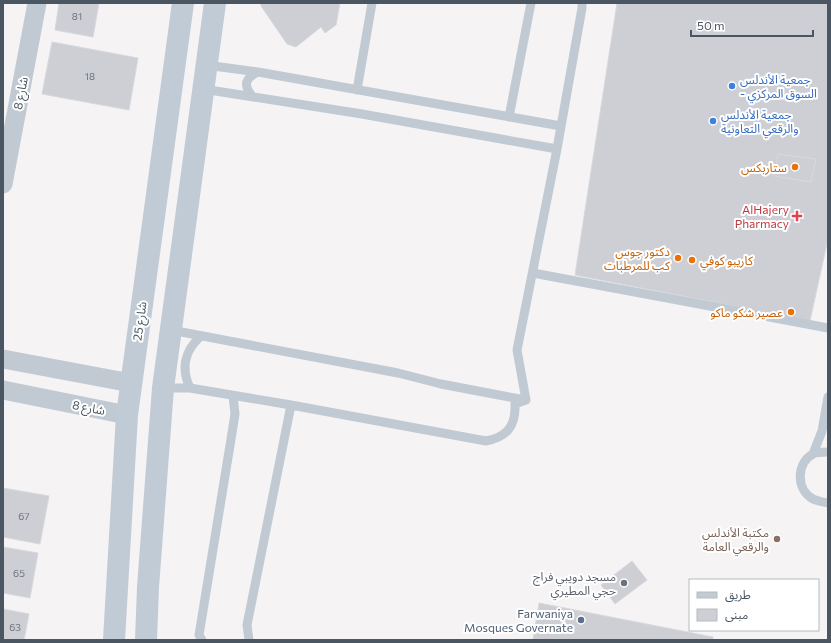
<svg xmlns="http://www.w3.org/2000/svg" width="831" height="643" viewBox="0 0 831 643" font-family="Commissioner,'Noto Sans Arabic',sans-serif">
  <style>
    .building { fill: #cdcfd5; stroke: #d7d9de }
    .lines { fill: none; stroke-linecap: round; stroke-linejoin: round }
    .lane { stroke: #c1cad2; stroke-width: 9 }
    .street { stroke: #c1cad2; stroke-width: 19 }
    .secondary { stroke: #c1cbd6; stroke-width: 22 }
    .shop-dot { fill: #3f7fe0; stroke: #fff; stroke-width: 1.5 }
    .food-dot { fill: #e8710a; stroke: #fff; stroke-width: 1.5 }
    .health-dot { fill: #e0444e; stroke: #fff; stroke-width: 1.5 }
    .education-dot { fill: #8d6e63; stroke: #fff; stroke-width: 1.5 }
    .worship-dot { fill: #6b7280; stroke: #fff; stroke-width: 1.5 }
    .service-dot { fill: #5c6f8a; stroke: #fff; stroke-width: 1.5 }
    .labels { text-anchor: middle; dominant-baseline: central; stroke-width: 4; stroke-linejoin: round; paint-order: stroke }
    .number-label { font-size: 10px; fill: #6b747e }
    .shop-label { font-size: 12px; fill: #366cbe; stroke: #fff; text-anchor: start }
    .street-label { font-size: 12px; fill: #4a5661; stroke: #fff }
    .food-label { font-size: 12px; fill: #c56008; stroke: #fff; text-anchor: end }
    .health-label { font-size: 12px; fill: #be3a42; stroke: #fff; text-anchor: end }
    .education-label { font-size: 12px; fill: #785e54; stroke: #fff; text-anchor: end }
    .worship-label { font-size: 12px; fill: #5b616d; stroke: #fff; text-anchor: end }
    .service-label { font-size: 12px; fill: #4e5e75; stroke: #fff; text-anchor: end }
  </style>
  <rect width="100%" height="100%" fill="#f5f3f3"/>
  <path class="building" d="M59 3H99L93 37 55 30Z
    M261 3H340L336 25 325 33 321 27 296 47 287 44 261 6Z
    M617 3H828V239L810 321 575 275Z
    M52 42 138 58 129 110 42 94Z
    M778 154 816 159 811 182 774 176Z
    M3 488 49 496 40 544 3 537Z
    M3 547 38 553 30 598 3 593Z
    M632 561 647 580 615 604 601 585Z
    M539 603 713 637V640H533Z
    M3 609 29 614 24 640H3Z"/>
  <g class="lines">
    <path class="lane" d="M206 65 258 72 561 126
      M203 89 362 114 557 149
      M357 90 372 3
      M252 96C243 85 245 78 258 72
      M509 117 531 3
      M533 273 828 328
      M171 330 398 373 441 384 525 400
      M163 388H190L291 405 486 441C507 437 516 426 515 404L526 400
      M190 388C181 369 184 351 201 336
      M526 400 517 350 557 149 582 8V3
      M828 452C823 452 817 452 813 454 796 463 796 490 813 499 817 501 823 502 828 503
      M813 454 822 431 828 397
      M202 640 199 635 232 433 235 414 233 396
      M249 640 247 625 291 405"/>
    <path class="street" d="M3 184 37 3
      M3 359 131 383
      M3 390 127 415"/>
    <path class="secondary" d="M114 640 127 415 183 3
      M146 640 148 587 163 388 215 3"/>
  </g>
  <g class="shop-dot">
    <circle cx="732" cy="86" r="4"/>
    <circle cx="713" cy="121" r="4"/>
  </g>
  <g class="food-dot">
    <circle cx="795" cy="167" r="4"/>
    <circle cx="678" cy="258" r="4"/>
    <circle cx="692" cy="260" r="4"/>
    <circle cx="791" cy="312" r="4"/>
  </g>
  <path class="health-dot" d="M795 210h4v4h4v4h-4v4h-4v-4h-4v-4h4z"/>
  <circle class="education-dot" cx="777" cy="539" r="4"/>
  <circle class="worship-dot" cx="624" cy="583" r="4"/>
  <circle class="service-dot" cx="581" cy="620" r="4"/>
  <g class="labels">
    <g class="number-label">
      <text x="77" y="16">81</text>
      <text x="90" y="76">18</text>
      <text x="24" y="516">67</text>
      <text x="19" y="573">65</text>
      <text x="15" y="627">63</text>
    </g>
    <g class="shop-label">
      <text x="740" y="79">جمعية الأندلس<tspan x="740" dy="14">- السوق المركزي</tspan></text>
      <text x="721" y="114">جمعية الأندلس<tspan x="721" dy="14">والرقعي التعاونية</tspan></text>
    </g>
    <g class="street-label">
      <text transform="translate(20 93) rotate(-79)">شارع 8</text>
      <text transform="translate(139 321) rotate(-82)">شارع 25</text>
      <text transform="translate(89 407) rotate(11)">شارع 8</text>
    </g>
    <g class="food-label">
      <text x="787" y="167">ستاربكس</text>
      <text x="670" y="251">دكتور جوس<tspan x="670" dy="14">كب للمرطبات</tspan></text>
      <text x="700" y="260" text-anchor="start">كاريبو كوفي</text>
      <text x="783" y="312">عصير شكو ماكو</text>
    </g>
    <g class="health-label">
      <text x="789" y="209">AlHajery<tspan x="789" dy="14">Pharmacy</tspan></text>
    </g>
    <g class="education-label">
      <text x="769" y="532">مكتبة الأندلس<tspan x="769" dy="14">والرقعي العامة</tspan></text>
    </g>
    <g class="worship-label">
      <text x="616" y="576">مسجد دويبي فراج<tspan x="616" dy="14">حجي المطيري</tspan></text>
    </g>
    <g class="service-label">
      <text x="573" y="613">Farwaniya<tspan x="573" dy="14">Mosques Governate</tspan></text>
    </g>
  </g>
  <rect width="831" height="643" fill="none" stroke="#4a5661" stroke-width="8"/>
  <rect x="689" y="579" width="130" height="52" fill="#ffffff" stroke="#b7bbc0"/>
  <rect x="697" y="592" width="20" height="6" fill="#c1cbd6" stroke="#b7bbc0"/>
  <text x="725" y="599" font-size="12" fill="#4a5661">طريق</text>
  <rect x="697" y="609" width="20" height="12" fill="#cdcfd5" stroke="#b7bbc0"/>
  <text x="725" y="619" font-size="12" fill="#4a5661">مبنى</text>
  <path d="M691 30v6h122v-6" fill="none" stroke="#4a5661" stroke-width="2"/>
  <text x="697" y="30" font-size="12" fill="#4a5661" stroke="#ffffff" stroke-width="3" paint-order="stroke">50 m</text>
</svg>
